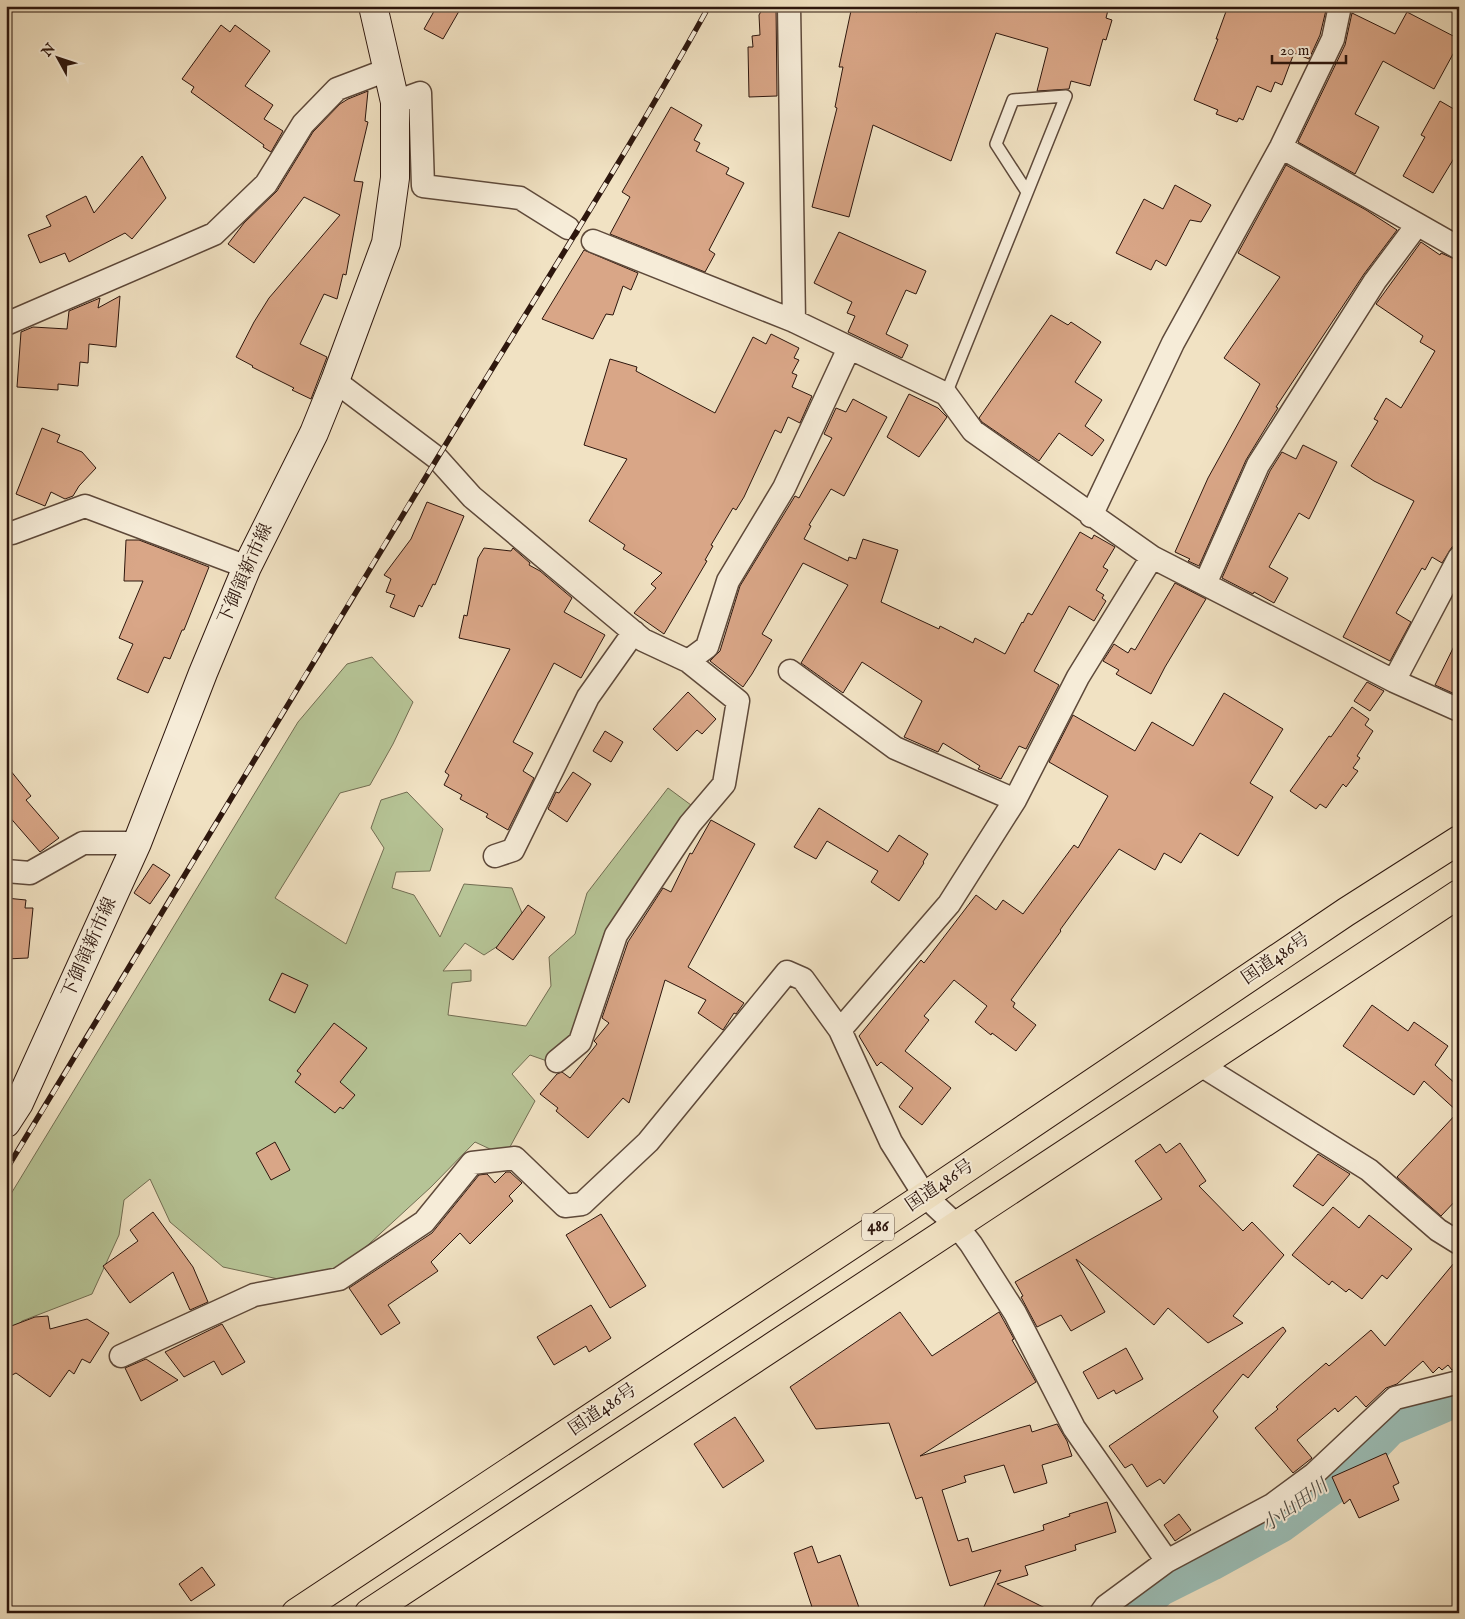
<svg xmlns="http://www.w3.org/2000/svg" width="1465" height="1619" viewBox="0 0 1465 1619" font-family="'IM FELL English','Noto Serif JP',serif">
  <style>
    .green { fill: #b6c496; stroke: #726d52 }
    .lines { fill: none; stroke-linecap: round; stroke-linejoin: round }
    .river { stroke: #9bbdb5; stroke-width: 45 }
    .building { fill: #d9a687; stroke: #2d160d }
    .service-casing { stroke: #5e493a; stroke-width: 14 }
    .minor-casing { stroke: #5e493a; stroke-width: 25 }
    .secondary-casing { stroke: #2d160d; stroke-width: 30 }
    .trunk-casing { stroke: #2d160d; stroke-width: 30 }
    .service { stroke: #f6ecd8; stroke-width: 11 }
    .minor { stroke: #f6ecd8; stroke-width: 22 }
    .secondary { stroke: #f6ecd8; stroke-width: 28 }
    .trunk { stroke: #f1e2c3; stroke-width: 28 }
    .rail-casing { stroke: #2d160d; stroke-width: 5.5 }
    .rail { stroke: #f6ecd8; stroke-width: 4; stroke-dasharray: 11; stroke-linecap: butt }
    .labels { text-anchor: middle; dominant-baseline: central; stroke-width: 4; stroke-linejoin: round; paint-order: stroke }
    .shield { fill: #f6ecd8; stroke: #69564a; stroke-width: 1 }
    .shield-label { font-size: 16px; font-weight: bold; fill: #2d160d }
    .street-label { font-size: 18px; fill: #2d160d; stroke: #f6ecd8 }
    .water-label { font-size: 19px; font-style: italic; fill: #545048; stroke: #f6ecd8 }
  </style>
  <rect width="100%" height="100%" fill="#f1e2c3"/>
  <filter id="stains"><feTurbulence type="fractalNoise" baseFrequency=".004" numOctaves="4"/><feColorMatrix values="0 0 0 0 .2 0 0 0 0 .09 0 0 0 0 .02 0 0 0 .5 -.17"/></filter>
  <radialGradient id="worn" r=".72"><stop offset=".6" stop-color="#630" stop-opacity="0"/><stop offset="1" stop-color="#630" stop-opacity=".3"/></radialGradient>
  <path class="green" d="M372 657 413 702 393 744 370 785 340 793 275 898 346 944 384 848 371 828 381 800 407 792 443 829 430 871 396 872 392 888 414 895 440 937 464 884 512 888 522 913 501 944 484 955 465 943 443 971 471 970V981L452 983 448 1015 526 1026 551 986 549 957 575 934 587 893 668 788 691 805 604 934 576 1029 547 1061 530 1055 512 1074 535 1101 505 1156 475 1142 431 1187 345 1266 292 1282 223 1267 170 1222 150 1179 124 1200 119 1235 92 1294 22 1321 6 1336V1202L298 722 347 664Z"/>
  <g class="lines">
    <path class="river" d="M1126 1613 1157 1585 1209 1559 1278 1521 1330 1483 1387 1424 1459 1393"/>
  </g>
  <path class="building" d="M437 6H462L443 39 424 29Z
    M764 6H776L777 96 749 97 748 47H753L752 36 760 35 759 15Z
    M852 6H900L917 12 919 6H1109L1106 18 1112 20 1106 40 1103 39 1090 86 1071 81 1069 89 1037 91 1048 48 996 33 951 161 873 125 849 217 812 207 837 108 835 107 843 67H839Z
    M1228 6H1327L1320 35 1309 59 1294 53 1282 85 1275 82 1271 92 1257 86 1243 120 1239 118 1237 122 1216 114 1218 110 1194 100 1218 39H1216Z
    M1407 12 1459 39V43L1434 89 1383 61 1355 114 1379 127 1355 174 1298 142 1345 45 1352 13 1395 34Z
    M221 25 230 32 235 25 270 51 245 86 273 105 264 119 283 131 271 152 263 147 264 145 191 92 194 87 182 79Z
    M368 91 365 121 368 122 354 181 363 182 346 275 343 274 337 299 324 294 300 344 327 357 311 399 292 390 294 388 252 367 253 366 236 357 254 322 269 298 340 215 304 197 254 263 228 244 244 223 277 191 313 132 340 104 348 99Z
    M1440 101 1459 112V150L1433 193 1403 176 1425 137 1421 135Z
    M671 107 702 125 694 140 700 143 696 151 729 168 726 174 744 183 709 250 715 254 705 272 610 234 630 197 622 192Z
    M142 156 166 198 132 239 125 233 69 262 65 253 40 263 28 235 51 226 46 216 86 196 94 213Z
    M1286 165 1366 210 1397 230 1364 274 1276 407 1278 408 1271 419 1246 460 1199 566 1188 561 1190 559 1175 552 1208 478 1260 384 1224 358 1280 277 1238 253Z
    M1175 185 1211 205 1201 222 1190 220 1166 266 1156 260 1151 270 1116 253 1144 199 1163 209Z
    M839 232 926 271 916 294 906 290 886 334 908 345 902 358 848 332 855 316 847 313 852 302 814 283Z
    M1421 242 1440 255 1441 253 1459 261V545L1452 547 1442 563 1432 557 1425 570 1422 568 1396 613 1411 622 1390 661 1343 637 1414 501 1374 481 1351 466 1378 421 1374 419 1386 398 1401 408 1435 351 1420 342 1423 336 1376 304Z
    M584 250 638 273 631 290 623 286 613 315 606 314 593 339 542 319Z
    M120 296 116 347 89 344 88 363 80 362 78 386 58 384V390L17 387 21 332 33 327 67 329 69 311 100 298 98 308Z
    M1051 315 1068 325 1071 322 1101 342 1075 382 1102 400 1085 426 1104 440 1092 456 1059 433 1039 461 982 422 979 418Z
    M771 334 799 348 794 358 799 360 792 373 797 375 792 387 812 396 800 423 788 417 781 433 775 430 744 497 736 510 733 508 711 545 713 546 705 560 707 561 664 634 634 613 656 588 651 584 662 573 623 549 625 545 589 521 627 459 584 445 610 359 637 367 636 371 715 413 753 337 766 344Z
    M909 394 938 408 947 417 919 457 887 437Z
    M853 399 887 417 844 496 831 489 809 525 811 526 804 539 848 561 849 557 856 559 863 539 898 550 881 602 939 629 940 626 973 643 975 638 1005 654 1022 622 1023 623 1028 613 1032 615 1080 532 1092 539 1094 535 1115 547 1103 567 1108 570 1096 590 1104 595 1102 598 1106 601 1094 621 1069 606 1034 671 1059 685 1026 749 1019 746 1001 779 978 769 980 766 943 743 938 752 904 737 922 701 862 662 843 693 801 663 848 585 803 563 762 634 772 640 752 674 743 687 710 661 720 651 740 586 795 496 799 498 832 438 824 434 836 408 846 412Z
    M42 428 60 435 57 442 82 452 96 468 79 486 73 496 65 499 51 492 45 506 16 494Z
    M1303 445 1337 462 1309 519 1299 513 1269 567 1288 578 1274 603 1254 592 1253 594 1222 578 1270 471 1282 452 1296 459Z
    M427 502 464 516 435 585 433 584 422 607 419 605 414 617 390 607 395 595 386 592 391 579 384 575 411 539Z
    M126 540H139L209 567 184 630H182L170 659 164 657 148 693 117 679 133 644 119 638 143 581H124Z
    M484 548 511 551 513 548 530 563 529 565 540 571 572 598 564 612 605 635 581 678 554 663 513 742 533 753 523 771 534 778 508 830 486 817 488 814 460 799 462 795 444 785 449 775 445 772 510 649 459 638 464 615 467 616 478 558Z
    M1175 583 1206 599 1165 667 1151 694 1116 674 1119 670 1103 661 1114 644 1128 653 1131 648 1135 650Z
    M1459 636V696L1435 685Z
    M1367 682 1384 691 1370 711 1354 701Z
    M688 692 716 719 702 734 697 730 677 751 653 729Z
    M1224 693 1283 729 1250 783 1273 797 1238 856 1200 833 1181 863 1164 853 1155 870 1119 849 1060 930 1061 931 1011 1000 1015 1003 1013 1007 1036 1025 1016 1051 992 1033 991 1035 975 1022 987 1006 954 980 924 1016 929 1020 905 1051 951 1088 922 1125 899 1107 913 1088 881 1062 877 1066 859 1036 921 960 924 963 976 895 996 910 1003 900 1023 914 1074 845 1078 848 1108 796 1049 762 1073 715 1135 751 1152 722 1193 746Z
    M1352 707 1369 719 1365 725 1373 731 1357 756 1360 758 1353 768 1358 771 1346 787 1343 784 1326 808 1320 804 1316 809 1290 791 1329 736 1331 737Z
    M605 731 623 742 611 762 593 751Z
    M6 765 31 796 26 800 59 838 40 852 7 814 6 815Z
    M573 772 591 784 567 822 548 809 556 792 559 793Z
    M819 808 888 852 899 835 928 854 923 862 924 863 899 901 871 882 878 871 827 841 816 859 794 847Z
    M711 820 755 844 688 967 744 1003 736 1014 734 1013 723 1030 698 1013 706 1000 665 980 629 1103 623 1098 588 1138 556 1111 558 1108 540 1094 557 1074 562 1072 570 1078 597 1044 594 1041 609 1023 602 1018 628 942 663 888 671 892 690 853 692 854Z
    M153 864 170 875 150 904 134 893Z
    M6 898 26 900 25 908H33L28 958 6 959Z
    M528 905 545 917 513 960 496 948Z
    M282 973 308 985 295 1013 269 1000Z
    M1372 1005 1408 1031 1414 1022 1448 1046 1435 1065 1459 1087V1197L1441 1216 1397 1177 1458 1112 1424 1081 1414 1095 1343 1046Z
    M334 1023 367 1048 340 1082 355 1095 343 1109 340 1107 335 1113 295 1082 301 1074 297 1071Z
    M275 1142 290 1170 271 1180 256 1153Z
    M1180 1143 1206 1181 1199 1186 1243 1231 1252 1222 1284 1255 1233 1316 1243 1323 1208 1343 1168 1308 1154 1325 1076 1259 1105 1312 1071 1331 1061 1315 1037 1327 1021 1297 1023 1296 1015 1282 1162 1199 1135 1161 1160 1144 1166 1153Z
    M1318 1154 1350 1174 1323 1206 1293 1186Z
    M506 1172H510L522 1183 509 1196 513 1201 470 1244 460 1233 431 1262 438 1271 388 1305 400 1323 381 1335 349 1288 432 1233 479 1175 487 1174 495 1183Z
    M1333 1207 1359 1228 1369 1215 1412 1249 1387 1279 1382 1275 1362 1299 1349 1289 1346 1292 1332 1281 1329 1285 1292 1255Z
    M153 1212 193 1267 208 1302 190 1310 173 1272 130 1303 103 1266 138 1241 130 1230Z
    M601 1214 646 1286 610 1308 566 1235Z
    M1459 1257V1369L1452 1370 1448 1365 1442 1370 1439 1367 1433 1373 1423 1361 1397 1384 1386 1388 1366 1407 1356 1396 1338 1412 1335 1408 1297 1440 1312 1458 1293 1473 1255 1428 1278 1409 1276 1407 1297 1388 1326 1363 1329 1366 1371 1330 1385 1346Z
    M591 1305 611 1338 589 1352 586 1346 554 1365 537 1337Z
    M900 1312 932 1356 999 1312 1014 1339 1012 1340 1036 1382 920 1456 1030 1425 1032 1432 1057 1424 1067 1441 1072 1456 1042 1465 1047 1483 1014 1493 1004 1465 964 1476 966 1482 942 1490 958 1541 968 1538 972 1552 1044 1530 1043 1525 1070 1516 1069 1514 1107 1502 1116 1532 1075 1545 1076 1550 1025 1566 1028 1575 997 1584 1055 1613H981L1001 1570 950 1586 922 1497 916 1499 889 1423 816 1429 790 1387Z
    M48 1316 50 1329 87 1319 109 1333 90 1363 82 1359 74 1374 69 1370 50 1397 16 1373 6 1378V1328L35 1317Z
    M222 1324 245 1362 222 1375 214 1361 184 1377 165 1352Z
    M1283 1327 1286 1331 1248 1378 1243 1374 1213 1411 1218 1417 1164 1484 1160 1479 1147 1487 1132 1464 1125 1468 1109 1446Z
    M1126 1348 1143 1379 1116 1394 1114 1390 1098 1399 1083 1372Z
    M146 1359 178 1380 141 1401 125 1368Z
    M735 1417 764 1461 723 1488 694 1444Z
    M1386 1453 1399 1483 1393 1486 1399 1500 1359 1518 1350 1499 1344 1504 1332 1477Z
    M1179 1514 1191 1530 1175 1541 1164 1525Z
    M812 1546 818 1563 840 1555 861 1613H814L794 1553Z
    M202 1567 215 1585 191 1601 179 1584Z"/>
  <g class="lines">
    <g class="service-casing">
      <path id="service" d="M946 394 1066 96 1013 100 996 144 1027 192"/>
    </g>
    <g class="minor-casing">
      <path id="minor" d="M789 6 794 321
        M395 102 420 93 423 186 520 198 568 228
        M1281 147 1459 248
        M593 241 794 321 946 394 973 431 1152 557 1394 681 1459 710
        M6 324 214 234 266 184 303 124 337 89 387 70
        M335 381 437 458 472 497 643 640 688 661 707 647 728 581 784 488 849 348
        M1091 516 1173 343 1281 147 1333 39 1340 6
        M6 533H12L85 506 247 567
        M1205 584 1258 465 1375 281 1417 225
        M790 671 895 748 1015 800
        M1394 681 1459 558
        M495 856 513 850 588 697 634 632
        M6 871 30 873 83 843H137
        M840 1030 949 904 1015 800 1078 677 1152 557
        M557 1061 580 1042 616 935 690 824 724 784 738 701 688 661
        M1199 1064 1369 1170 1438 1230 1459 1243
        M121 1356 254 1295 339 1279 424 1222 472 1163 515 1158 565 1206 582 1204 648 1142 787 972 803 979 840 1030 891 1142 925 1196 956 1225 971 1244 1015 1313 1074 1428 1167 1561
        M1101 1613 1106 1606 1167 1561 1272 1505 1314 1474 1395 1398 1459 1382"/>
    </g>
    <g class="secondary-casing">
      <path id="secondary" d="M6 1123 19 1103 137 843 203 673 247 567 314 433 335 381 386 243 395 178V102L373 6"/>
    </g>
    <g class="trunk-casing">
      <path id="trunk" d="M296 1613 925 1196 1346 912 1459 840
        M369 1613 1459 894"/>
    </g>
    <use href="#service" class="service"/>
    <use href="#minor" class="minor"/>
    <use href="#secondary" class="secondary"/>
    <use href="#trunk" class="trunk"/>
    <g class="rail-casing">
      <path id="rail" d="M6 1170C151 933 293 694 438 457 529 307 624 160 709 6"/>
    </g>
    <use href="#rail" class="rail"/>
  </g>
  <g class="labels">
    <rect class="shield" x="862" y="1213.5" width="32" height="27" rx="4"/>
    <g class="shield-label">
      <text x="878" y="1227">486</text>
    </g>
    <g class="street-label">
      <text transform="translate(246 574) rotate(-66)">下御領新市線</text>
      <text transform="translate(90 948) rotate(-66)">下御領新市線</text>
      <text transform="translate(1276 959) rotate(-34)">国道486号</text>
      <text transform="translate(940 1186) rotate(-34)">国道486号</text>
      <text transform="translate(603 1410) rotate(-34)">国道486号</text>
    </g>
    <g class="water-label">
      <text transform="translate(1295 1506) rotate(-35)">小山田川</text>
    </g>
  </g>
  <rect width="1465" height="1619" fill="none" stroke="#f1e2c3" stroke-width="25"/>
  <rect x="8" y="8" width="1450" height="1604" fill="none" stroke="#2d160d" stroke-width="2.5"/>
  <rect x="12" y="12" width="1440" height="1594" fill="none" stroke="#2d160d"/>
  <g transform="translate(58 58) rotate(310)" stroke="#f6ecd8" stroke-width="4" paint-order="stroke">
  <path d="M0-4L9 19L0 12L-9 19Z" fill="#2d160d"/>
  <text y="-8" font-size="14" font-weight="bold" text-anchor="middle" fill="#2d160d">N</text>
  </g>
  <path d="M1272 55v8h74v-8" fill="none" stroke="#2d160d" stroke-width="2.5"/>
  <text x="1280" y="55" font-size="15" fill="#2d160d" stroke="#f6ecd8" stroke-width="4" paint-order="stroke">20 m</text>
  <rect width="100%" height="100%" filter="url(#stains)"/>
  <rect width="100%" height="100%" fill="url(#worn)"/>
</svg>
